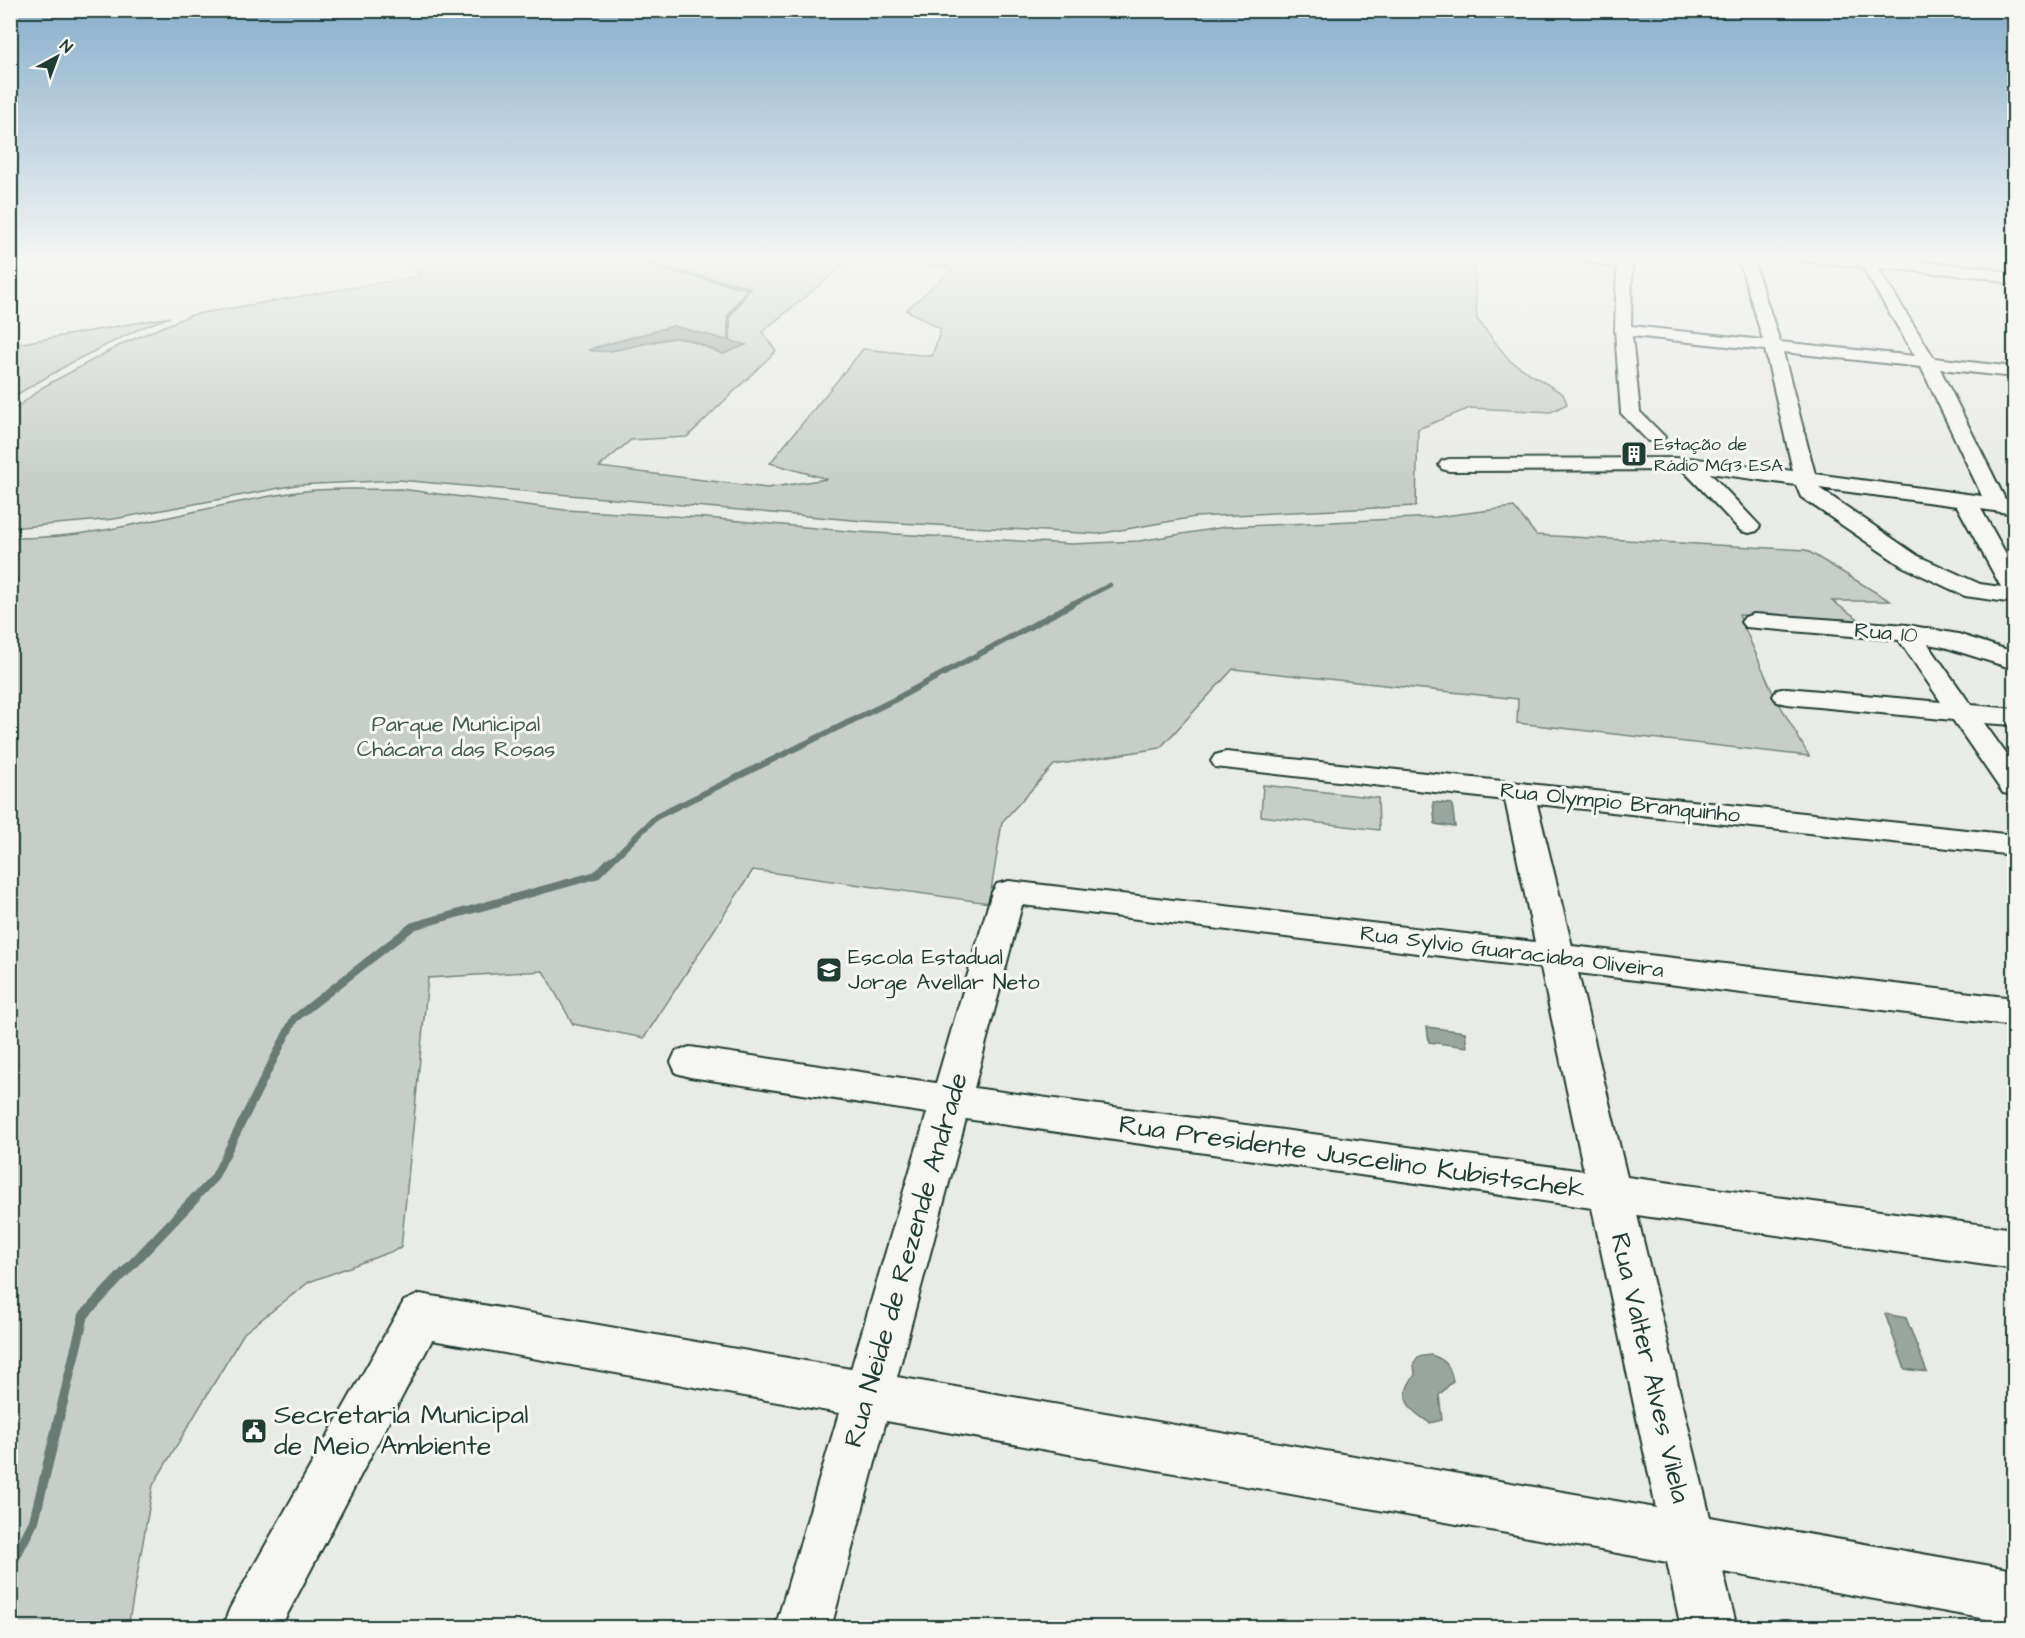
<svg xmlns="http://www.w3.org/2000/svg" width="2025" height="1638" viewBox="0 0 2025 1638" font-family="'Architects Daughter',sans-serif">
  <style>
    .green { fill: #c7cec9; stroke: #73867e; stroke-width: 1.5; fill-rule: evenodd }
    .water { fill: #99a6a0; stroke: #687c75; stroke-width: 1.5 }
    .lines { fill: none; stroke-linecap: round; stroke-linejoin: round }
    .stream-far4 { stroke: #687c75; stroke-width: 4 }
    .stream-far3 { stroke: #687c75; stroke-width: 4.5 }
    .stream-far2 { stroke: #687c75; stroke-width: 6 }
    .stream-far1 { stroke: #687c75; stroke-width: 8 }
    .stream { stroke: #687c75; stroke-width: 10 }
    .minor-casing { stroke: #1f3d34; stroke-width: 4 }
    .minor { fill: #f6f6f2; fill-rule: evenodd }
    .labels { text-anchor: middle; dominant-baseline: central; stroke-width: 6; stroke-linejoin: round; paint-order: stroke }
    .far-poi-label { font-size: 18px; fill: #1f3d34; stroke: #f6f6f2; text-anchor: start }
    .street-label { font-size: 22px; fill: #1f3d34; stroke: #f6f6f2 }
    .park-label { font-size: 22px; fill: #415a52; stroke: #f6f6f2 }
    .poi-label { font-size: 22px; fill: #1f3d34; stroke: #f6f6f2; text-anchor: start }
    .near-street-label { font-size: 27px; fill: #1f3d34; stroke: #f6f6f2 }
    .near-poi-label { font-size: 27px; fill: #1f3d34; stroke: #f6f6f2; text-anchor: start }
  </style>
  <rect width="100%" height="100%" fill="#e9ebe7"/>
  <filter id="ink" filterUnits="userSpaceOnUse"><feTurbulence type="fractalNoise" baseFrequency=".0167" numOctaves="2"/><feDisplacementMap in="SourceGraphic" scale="12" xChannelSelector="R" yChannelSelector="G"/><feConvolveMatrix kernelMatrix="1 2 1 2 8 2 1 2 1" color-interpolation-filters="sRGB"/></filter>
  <g filter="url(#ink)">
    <path class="green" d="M408 257H1423L1474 266 1477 319 1510 361 1563 394 1567 404 1551 412 1470 408 1418 429 1416 506 1195 517 1098 534 864 521 399 480 296 485 114 519 11 528V412L43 387 124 343 191 315 420 276ZM899 260 953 269 906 310 941 329 932 356 863 349 770 463 827 479 767 488 599 467 631 440 687 437 776 351 762 332 849 261ZM673 326 745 345 723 354 688 340 674 338 609 351 593 348Z
      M170 317 141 328 76 360 11 398V345Z
      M400 489 565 510 707 518 858 532 1072 544 1139 541 1225 527 1436 517 1514 507 1536 535 1806 550 1890 601H1832L1860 620 1739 615 1772 691 1809 756 1517 723 1518 699 1233 669 1160 748 1054 765 1002 822 989 903 753 870 644 1038 573 1024 543 971 428 978 401 1248 309 1282 244 1333 153 1485 128 1627 11 1628V538C105 540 198 506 290 493 326 487 364 490 400 489Z
      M1263 785 1378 798 1379 830 1261 816Z"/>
    <path class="water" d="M673 326 746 345 723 354C708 348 691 338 675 338 647 339 617 356 588 350Z
      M1433 802 1452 804 1455 827 1435 824Z
      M1427 1027 1465 1032 1467 1047 1429 1042Z
      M1885 1314 1906 1318 1927 1372 1905 1369Z
      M1431 1355C1446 1360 1450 1365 1453 1381L1439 1395 1442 1420 1430 1423C1409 1410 1396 1398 1415 1375L1414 1363 1418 1357Z"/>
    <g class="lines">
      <path class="stream-far4" d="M642 257 656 267 749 288 729 316V339"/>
      <path class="stream-far3" d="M1071 605 1110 585"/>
      <path class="stream-far2" d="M610 862 656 817 894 700 1074 603"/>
      <path class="stream-far1" d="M195 1198 214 1178 294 1019 413 926 596 875 611 860"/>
      <path class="stream" d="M10 1567 34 1521 84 1315 196 1197"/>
      <g class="minor-casing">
        <path id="minor" d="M1577 257H1632L1631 326 1763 340 1738 257H1752L1780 342 1915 356 1862 267 1803 261 1796 257H1852L1983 267 2014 275V285L1983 277 1878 268 1934 358 2014 367V377L1940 369 2005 499 2014 500V514L1981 509 2014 568V603L1965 596 1902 566 1801 497 1796 485 1710 473 1760 526 1757 531 1749 533 1741 531 1683 470 1449 471 1442 469 1439 465 1442 461 1449 459 1689 458 1793 471 1765 350 1632 336 1640 412 1665 437 1662 441H1648L1621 413 1615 330 1617 267 1584 261ZM1783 352 1921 367 1982 496 1815 474ZM1819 488 1957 506 2001 587 1980 584 1918 556Z
          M1754 614 1907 625 1958 634 2014 652V669L1944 647 1928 644 1971 705 2014 709V725L1984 723 2014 765V795L2003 793 1953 720 1787 704 1777 702 1773 696 1777 690 1787 688 1941 702 1899 640 1745 627 1741 622 1745 617Z
          M1226 752 2014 835V855L1537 804 1572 946 2014 998V1026L1578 973 1627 1177 2014 1229V1269L1637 1215 1710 1517 2014 1570V1624L1723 1572 1737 1628H1681L1667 1562 886 1421 831 1628H775L839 1413 432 1340 280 1628H222L230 1608 404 1301 420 1294 851 1369 927 1113 690 1077 676 1073 671 1062 676 1051 690 1047 936 1083 992 892 997 884 1009 881 1535 942 1505 800 1215 767 1211 761 1215 755ZM1022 905 1541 968 1584 1171 974 1088ZM966 1119 1592 1208 1656 1508 897 1377Z"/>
      </g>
      <use href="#minor" class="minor"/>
    </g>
  </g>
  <linearGradient id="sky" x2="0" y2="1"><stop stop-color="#88aecb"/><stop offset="0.53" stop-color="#f5f6f4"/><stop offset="1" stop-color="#f5f6f4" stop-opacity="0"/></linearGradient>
  <rect width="2025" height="486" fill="url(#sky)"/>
  <defs>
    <g id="building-square" transform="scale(1.35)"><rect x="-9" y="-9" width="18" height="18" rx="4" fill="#1f3d34" stroke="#f6f6f2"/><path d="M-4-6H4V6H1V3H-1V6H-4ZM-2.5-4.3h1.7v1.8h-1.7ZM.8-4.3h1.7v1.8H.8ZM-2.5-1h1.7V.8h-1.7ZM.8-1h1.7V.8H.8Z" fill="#fff"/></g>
    <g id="school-square" transform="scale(1.35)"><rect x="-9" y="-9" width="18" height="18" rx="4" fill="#1f3d34" stroke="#f6f6f2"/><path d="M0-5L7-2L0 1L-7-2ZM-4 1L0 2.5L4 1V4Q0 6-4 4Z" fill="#fff"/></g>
    <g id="civic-square" transform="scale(1.35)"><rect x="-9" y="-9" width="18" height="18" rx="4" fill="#1f3d34" stroke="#f6f6f2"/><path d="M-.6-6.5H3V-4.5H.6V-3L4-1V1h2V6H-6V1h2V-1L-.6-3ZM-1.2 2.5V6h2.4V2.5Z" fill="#fff"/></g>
  </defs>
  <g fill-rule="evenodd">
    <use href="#building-square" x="1634" y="454"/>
    <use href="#school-square" x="829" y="970"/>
    <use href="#civic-square" x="254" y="1431"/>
  </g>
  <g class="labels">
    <g class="far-poi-label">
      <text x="1654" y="444">Estação de<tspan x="1654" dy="21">Rádio MG3 ESA</tspan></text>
    </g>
    <g class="street-label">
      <text transform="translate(1886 633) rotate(5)">Rua 10</text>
      <text transform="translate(1620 803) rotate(6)">Rua Olympio Branquinho</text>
      <text transform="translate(1512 952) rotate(7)">Rua Sylvio Guaraciaba Oliveira</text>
    </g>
    <g class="park-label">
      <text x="456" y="724">Parque Municipal<tspan x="456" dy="25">Chácara das Rosas</tspan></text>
    </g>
    <g class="poi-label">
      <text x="848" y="957">Escola Estadual<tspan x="848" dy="25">Jorge Avellar Neto</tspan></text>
    </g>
    <g class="near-street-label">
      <text transform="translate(1352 1157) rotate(8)">Rua Presidente Juscelino Kubistschek</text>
      <text transform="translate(906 1260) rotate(-74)">Rua Neide de Rezende Andrade</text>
      <text transform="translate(1650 1368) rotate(77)">Rua Valter Alves Vilela</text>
    </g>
    <g class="near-poi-label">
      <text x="274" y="1415">Secretaria Municipal<tspan x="274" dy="31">de Meio Ambiente</tspan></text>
    </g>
  </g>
  <rect width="2025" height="1638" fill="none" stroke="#f6f6f2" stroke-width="36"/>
  <rect x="18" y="18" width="1989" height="1602" fill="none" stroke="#1f3d34" stroke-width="2" filter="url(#ink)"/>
  <g transform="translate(57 57) rotate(41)" stroke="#f6f6f2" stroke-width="4.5" paint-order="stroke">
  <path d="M0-4.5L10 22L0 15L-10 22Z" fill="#1f3d34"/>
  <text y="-9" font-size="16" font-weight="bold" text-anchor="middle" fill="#1f3d34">N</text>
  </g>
</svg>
